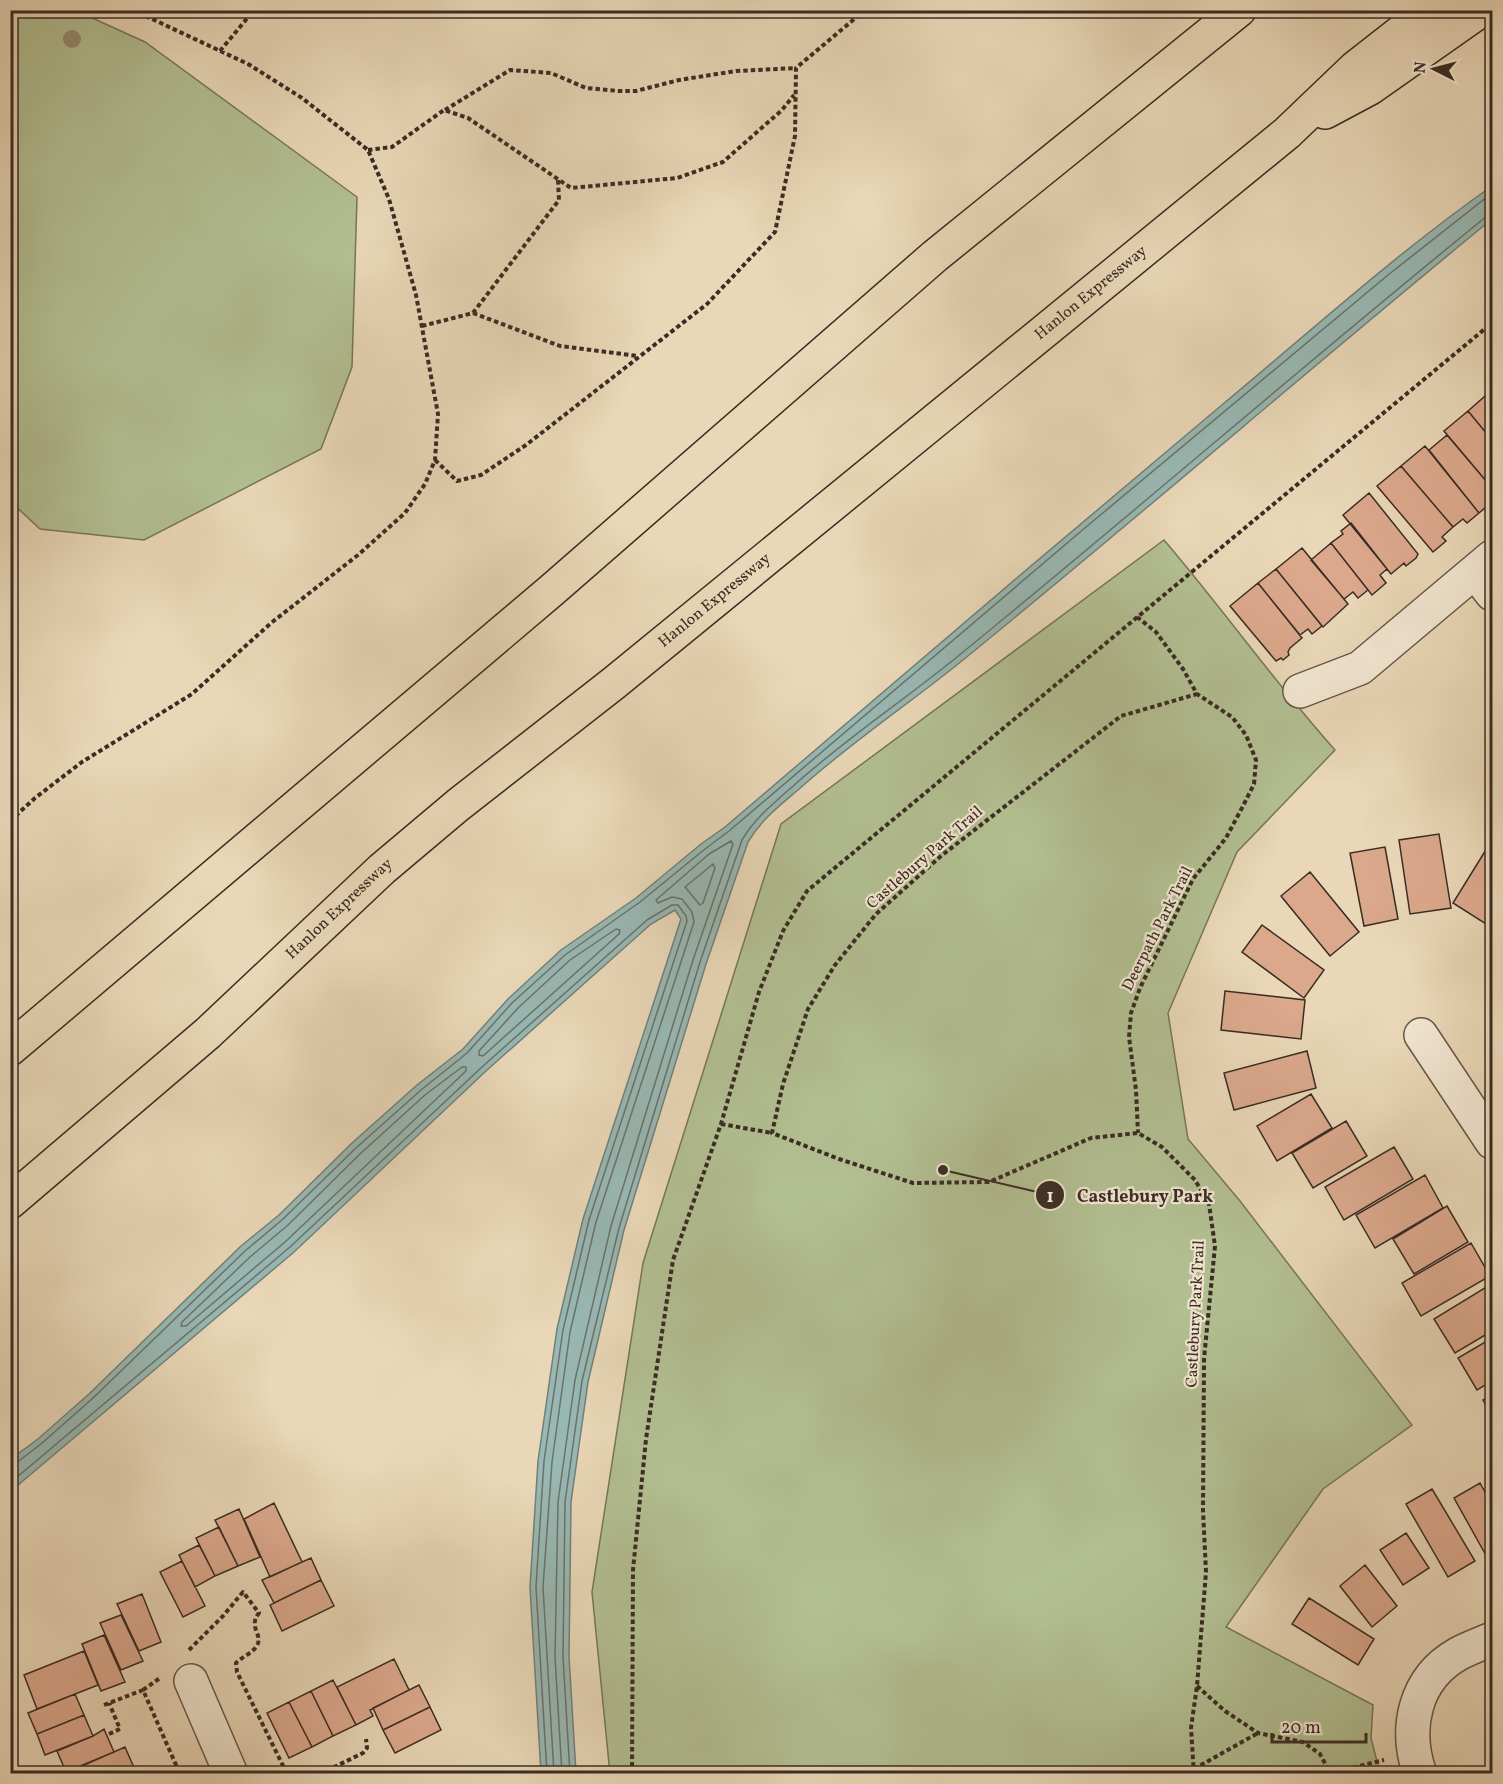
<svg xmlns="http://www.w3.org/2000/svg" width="1503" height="1784" viewBox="0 0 1503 1784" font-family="Vollkorn,serif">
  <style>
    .green { fill: #b2bf92; stroke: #76765b; stroke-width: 1.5 }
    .water { fill: #98b8b3; stroke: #72807a; stroke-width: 1.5 }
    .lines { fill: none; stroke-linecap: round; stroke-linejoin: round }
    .shore { stroke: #69726c; stroke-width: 1.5 }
    .building { fill: #dba88c; stroke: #3a2c24; stroke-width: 1.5 }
    .minor-casing { stroke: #665749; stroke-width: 36 }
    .highway-casing { stroke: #3a2c24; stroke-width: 36 }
    .path { stroke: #3a2c24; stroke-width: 4; stroke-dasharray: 4.5 3; stroke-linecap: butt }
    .minor { stroke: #f1e5d0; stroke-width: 33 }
    .highway { stroke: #e9d7b7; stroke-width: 33 }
    .tree { fill: #968972 }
    .labels { text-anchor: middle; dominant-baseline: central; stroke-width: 4.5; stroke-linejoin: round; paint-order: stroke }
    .street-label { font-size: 16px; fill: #3a2c24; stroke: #f1e5d0 }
    .leader { fill: none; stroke: #3a2c24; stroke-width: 2 }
    .callout-dot { fill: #3a2c24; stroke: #f1e5d0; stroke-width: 2 }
    .mark-label { font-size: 18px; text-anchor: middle; font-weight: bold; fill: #fff }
    .callout-label { font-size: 18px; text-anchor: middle; font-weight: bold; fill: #3a2c24; stroke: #f1e5d0; stroke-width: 4.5; stroke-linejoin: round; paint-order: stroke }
  </style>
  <rect width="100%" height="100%" fill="#e9d7b7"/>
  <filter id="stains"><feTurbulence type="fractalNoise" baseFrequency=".00333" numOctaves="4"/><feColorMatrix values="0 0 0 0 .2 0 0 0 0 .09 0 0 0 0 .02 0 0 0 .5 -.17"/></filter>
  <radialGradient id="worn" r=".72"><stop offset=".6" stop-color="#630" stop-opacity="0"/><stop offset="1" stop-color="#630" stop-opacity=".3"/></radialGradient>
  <path class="green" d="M10 11H77L145 42 357 197 352 367 321 449 144 540 40 529 11 502Z
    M1164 540C1223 609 1275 683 1335 750L1237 852 1168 1013 1188 1139 1240 1201 1412 1425 1323 1489 1226 1627 1373 1705 1371 1738 1380 1773 610 1774 592 1592 643 1263 781 824Z"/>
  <path class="water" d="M1492 186V219C1315 364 1141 515 963 660 909 704 850 743 798 790 778 807 762 819 748 842L706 964 624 1230 588 1382 571 1502 569 1657 576 1773H541L530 1587 538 1461 557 1329 583 1219 681 919 675 910 651 924 486 1071 294 1252 11 1491V1459L38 1439 89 1394 241 1246 279 1215 352 1143 417 1085 463 1049 508 999 561 950 636 898 701 844 725 827C891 685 1056 544 1223 404 1312 330 1398 252 1492 186Z"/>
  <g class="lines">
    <path class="shore" d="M713 864 715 868 703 903 700 905 685 887Z
      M616 929 620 930 619 934 483 1056 479 1055V1051L518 1008 570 960Z
      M462 1067H466V1071L285 1242 186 1326H181L182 1322 250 1257 288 1225 361 1153 425 1095Z
      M10 1464 16 1463 41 1444 93 1398 245 1251 283 1219 356 1148 421 1090 467 1053 512 1003 565 955 640 902 705 849 729 831 1086 527 1388 275 1492 193
      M10 1483 290 1247 482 1067 647 920 672 905H678L686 916 687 921 589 1220 563 1330 544 1461 536 1587 547 1774
      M554 1774 543 1587 552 1462 570 1332 596 1222 694 922 692 912 682 899 672 897 658 903 656 900 709 854 731 841 733 844 693 960 611 1226 575 1380 558 1502 555 1657 562 1774
      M570 1774 563 1657 565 1502 582 1381 619 1228 700 962 742 840C755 818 773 804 792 787 844 740 903 701 957 657 1135 512 1308 361 1487 216L1492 214"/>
  </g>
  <path class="building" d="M1492 390V440L1468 411Z
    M1468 411 1492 440V488L1444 431Z
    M1447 435 1492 488V493L1486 498 1491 503 1479 513 1429 450Z
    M1425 446 1479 513 1467 523 1463 519 1453 527 1401 466Z
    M1401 466 1453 527 1442 537 1446 541 1433 552 1377 486Z
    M1369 493 1418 554 1416 558 1406 566 1404 563 1391 574 1343 515Z
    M1351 523 1387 569 1380 575 1386 583 1372 595 1331 543 1343 534 1341 531Z
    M1331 543 1368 590 1358 598 1353 592 1344 599 1311 560Z
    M1302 548 1348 604 1323 627 1276 569Z
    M1276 569 1322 626 1312 634 1308 629 1300 635 1258 583Z
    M1258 583 1302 638 1290 648 1288 652 1289 655 1283 660 1281 658 1276 661 1230 606Z
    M1439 834 1451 908 1410 914 1399 840Z
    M1492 840V913L1486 924 1453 903Z
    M1385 847 1398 919 1364 926 1350 853Z
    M1310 872 1359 932 1330 956 1281 896Z
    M1262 925 1324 970 1304 998 1242 952Z
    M1225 991 1305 1000 1301 1039 1221 1030Z
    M1307 1051 1316 1088 1234 1110 1224 1073Z
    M1311 1094 1332 1128 1277 1161 1257 1126Z
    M1346 1121 1367 1156 1313 1188 1292 1153Z
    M1394 1147 1413 1179 1344 1220 1325 1187Z
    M1425 1175 1443 1208 1375 1248 1356 1215Z
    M1447 1206 1468 1242 1414 1274 1393 1239Z
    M1471 1243 1490 1276 1421 1316 1402 1283Z
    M1488 1286 1492 1293V1331L1455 1353 1434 1319Z
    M1492 1338V1381L1477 1390 1458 1358Z
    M1492 1395V1416L1483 1400Z
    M1480 1483 1492 1505V1556L1488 1559 1454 1498Z
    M1432 1489 1475 1561 1448 1577 1406 1504Z
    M274 1503 302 1562 270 1577 244 1519Z
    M239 1509 260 1557 238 1566 215 1520Z
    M219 1527 238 1566 215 1576 196 1538Z
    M1406 1533 1429 1568 1403 1585 1380 1550Z
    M199 1545 215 1576 195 1587 179 1555Z
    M311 1558 321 1580 274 1603 262 1580Z
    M182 1561 205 1606 183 1617 160 1572Z
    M1365 1565 1397 1606 1372 1627 1340 1586Z
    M321 1580 334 1606 282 1631 270 1605Z
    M142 1594 161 1642 139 1651 117 1604Z
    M1309 1598 1374 1639 1358 1665 1292 1624Z
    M121 1615 143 1661 121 1670 100 1623Z
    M104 1635 125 1682 101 1691 82 1644Z
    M84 1651 98 1685 37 1709 24 1675Z
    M394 1659 409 1690 370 1710 373 1716 356 1725 337 1687Z
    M333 1680 356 1725 333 1736 311 1691Z
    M419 1685 430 1707 383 1730 373 1708Z
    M311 1691 333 1736 312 1747 289 1702Z
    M75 1694 84 1715 37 1734 28 1713Z
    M289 1702 312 1747 289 1758 267 1713Z
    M430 1707 441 1730 395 1753 383 1730Z
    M84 1715 93 1736 45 1755 37 1734Z
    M104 1729 114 1752 66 1772 57 1751 93 1736Z
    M125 1747 135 1770 128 1774H77L75 1769Z"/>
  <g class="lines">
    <g class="minor-casing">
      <path id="minor" d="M1475 572 1492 594
        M1300 691 1360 668 1492 557
        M1421 1035 1492 1142
        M191 1681 231 1774
        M1420 1774C1404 1729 1414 1679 1458 1654 1469 1648 1481 1644 1492 1639"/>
    </g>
    <g class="highway-casing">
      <g id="highway">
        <path d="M1325 112 1370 88 1481 10"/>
        <path d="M10 1049 552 590 935 256 1239 10"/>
        <path id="s1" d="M10 1202 208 1033 382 869 458 805 614 683 1287 133 1355 68 1429 10"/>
      </g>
    </g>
    <path class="path" d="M220 51 254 10
      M445 110 510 70 551 73 586 88 619 91H636L679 80 736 71 796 68
      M368 150 392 147 444 110 468 118 571 188 677 178 723 162 782 110 794 95
      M473 313 560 346 638 356
      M422 326 473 313 559 200 558 180
      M435 460 457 481 481 475 526 445 707 304 775 232 795 136 796 68 865 10
      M1137 617 1156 632 1183 669 1197 694 1232 717 1246 735 1256 760 1254 784 1243 806 1226 838 1193 879 1140 988 1131 1013 1129 1037 1136 1090 1138 1133
      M10 821 35 798 82 762 192 694 271 623 358 555 405 513 425 484 435 460 438 414 416 295 389 199 368 150 302 98 248 64 133 10
      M721 1124 772 1133
      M189 1650 223 1616 243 1592 259 1613C247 1628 265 1635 256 1647 252 1653 242 1657 236 1663L237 1672 287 1774
      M1197 1686 1225 1711 1258 1733 1303 1742 1320 1754 1330 1773
      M143 1690 160 1678
      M104 1705 143 1690 180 1774
      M109 1734 120 1729 109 1703
      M1194 1769 1258 1733
      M1331 1773 1384 1760
      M320 1774 363 1753 367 1748 366 1739
      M632 1774 633 1570 646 1439 673 1260 721 1124 759 992 783 931 807 891 1492 323
      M1194 1774 1191 1728 1197 1686 1206 1572 1203 1510 1204 1359 1215 1246 1209 1204 1195 1180 1162 1147 1138 1133 1091 1138 989 1182 913 1183 839 1159 772 1133 783 1084 808 1009 835 965 876 914 941 856 1121 716 1197 694"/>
    <use href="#minor" class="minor"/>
    <use href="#highway" class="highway"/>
  </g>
  <circle class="tree" cx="72" cy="39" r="9"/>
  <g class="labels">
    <g class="street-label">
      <text stroke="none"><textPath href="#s1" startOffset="1413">Hanlon Expressway</textPath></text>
      <text stroke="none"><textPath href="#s1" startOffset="927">Hanlon Expressway</textPath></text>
      <text transform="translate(925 858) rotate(-41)">Castlebury Park Trail</text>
      <text stroke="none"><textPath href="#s1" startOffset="441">Hanlon Expressway</textPath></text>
      <text transform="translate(1158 929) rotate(-63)">Deerpath Park Trail</text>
      <text transform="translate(1196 1314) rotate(-87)">Castlebury Park Trail</text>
    </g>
  </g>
  <path class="leader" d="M943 1170L1050 1195"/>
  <g class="callout-dot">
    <circle cx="943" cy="1170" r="6"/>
    <circle cx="1050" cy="1195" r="15"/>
  </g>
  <g class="mark-label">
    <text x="1050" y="1202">1</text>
  </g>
  <g class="callout-label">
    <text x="1145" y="1202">Castlebury Park</text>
  </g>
  <rect width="1503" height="1784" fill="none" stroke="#e9d7b7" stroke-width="36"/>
  <rect x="12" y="12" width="1479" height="1760" fill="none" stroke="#3a2c24" stroke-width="3"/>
  <rect x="18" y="18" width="1467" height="1748" fill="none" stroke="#3a2c24" stroke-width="1.5"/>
  <g transform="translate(1434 69) rotate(276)" stroke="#f1e5d0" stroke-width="4.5" paint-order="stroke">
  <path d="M0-4.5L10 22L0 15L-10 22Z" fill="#3a2c24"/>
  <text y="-9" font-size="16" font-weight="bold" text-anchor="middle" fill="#3a2c24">N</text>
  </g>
  <path d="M1272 1733v9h94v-9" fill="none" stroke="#3a2c24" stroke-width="3"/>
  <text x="1281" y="1733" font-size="18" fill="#3a2c24" stroke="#f1e5d0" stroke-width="4.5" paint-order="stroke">20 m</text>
  <rect width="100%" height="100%" filter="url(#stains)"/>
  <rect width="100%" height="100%" fill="url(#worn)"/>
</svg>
